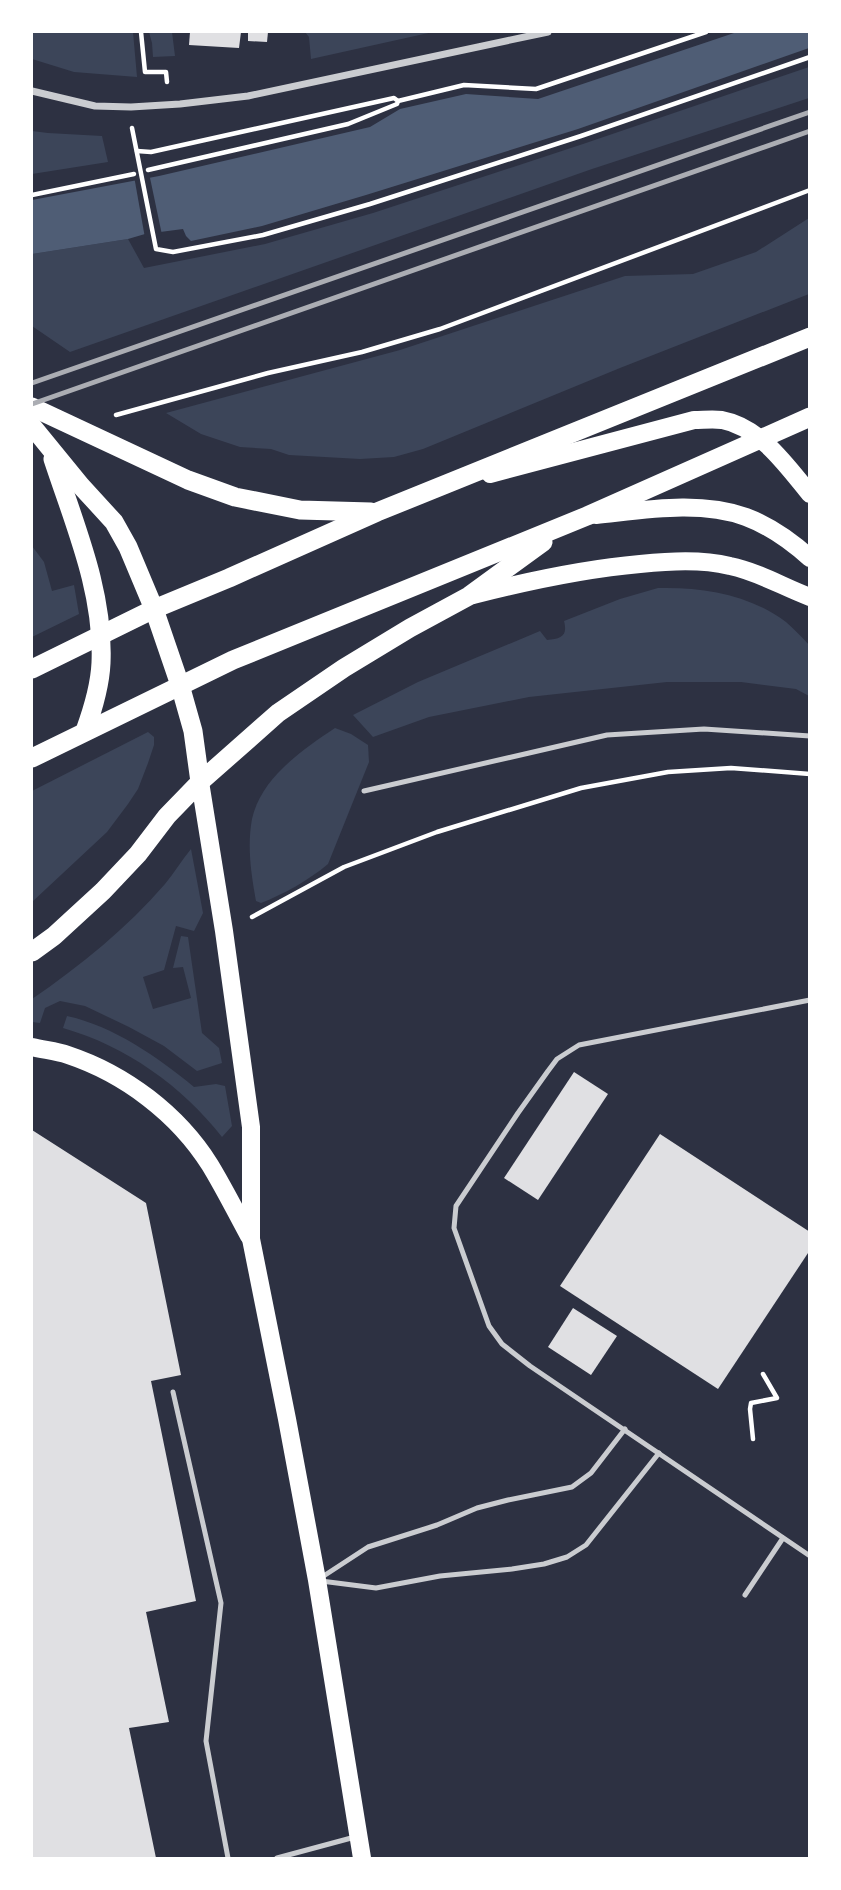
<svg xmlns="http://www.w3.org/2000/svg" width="841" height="1890" viewBox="0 0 841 1890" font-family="Raleway,sans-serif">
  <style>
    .green { fill: #3c4559 }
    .water { fill: #4f5d75 }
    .pier { fill: #2d3142 }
    .building { fill: #e0e0e3 }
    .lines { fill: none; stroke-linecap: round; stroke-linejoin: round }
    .path { stroke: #fff; stroke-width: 4.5 }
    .service { stroke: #caccd0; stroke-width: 5 }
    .minor { stroke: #caccd0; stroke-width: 7 }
    .primary { stroke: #fff; stroke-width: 18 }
    .trunk { stroke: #fff; stroke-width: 19 }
    .rail { stroke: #abadb3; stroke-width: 5 }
  </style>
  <rect width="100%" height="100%" fill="#2d3142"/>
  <g class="green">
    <path d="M 32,32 L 133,32 L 137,77 L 74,72 L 32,59 Z"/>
    <path d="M 149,32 L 172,32 L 175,56 L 153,57 L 152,43 Z"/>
    <path d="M 305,32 L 433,32 L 311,59 L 309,37 Z"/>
    <path d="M 809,67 L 809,98 L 592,169 L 70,352 L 32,326 L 32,254 L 128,239 L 144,268 L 265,244 L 373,213 L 583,144 Z"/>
    <path d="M 32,131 L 48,133 L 102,136 L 108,162 L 32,174 Z"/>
    <path d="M 809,218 L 809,294 L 620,368 L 423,449 L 394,457 L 360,459 L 289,455 L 271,449 L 240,447 L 201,434 L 166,413 L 400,350 L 625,276 L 693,274 L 756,252 Z"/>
    <path d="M 32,546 L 44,562 L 52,591 L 74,585 L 79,614 L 32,637 Z"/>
    <path d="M 658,588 C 704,587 748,594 786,622 C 794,629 802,637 809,645 L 809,696 L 796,689 L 741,682 L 667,682 L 529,697 L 429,717 L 373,737 L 353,715 L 418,682 L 540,631 L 547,640 C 561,639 568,636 564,621 L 620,599 Z"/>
    <path d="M 335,728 L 351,734 L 368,745 L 369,762 L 328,864 C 309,880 284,894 261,903 L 256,901 C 251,874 247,846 252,819 C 261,778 302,750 335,728 Z"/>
    <path d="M 148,732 L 154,737 L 154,745 L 148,763 L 138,789 L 128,804 L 107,832 L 32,902 L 32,791 Z"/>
    <path d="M 191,849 L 203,913 L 194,931 L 176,926 L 164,970 L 143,977 L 153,1009 L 191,998 L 183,967 L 173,968 L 181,936 L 188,937 L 202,1033 L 219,1048 L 222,1063 L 197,1071 L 164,1046 L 129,1027 L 85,1006 L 60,1001 L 45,1008 L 40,1023 L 32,1022 L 32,999 C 80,966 127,928 165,884 C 174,873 182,860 191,849 Z"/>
    <path d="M 67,1016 C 113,1026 158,1057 194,1087 L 216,1084 L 225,1086 L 232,1126 L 222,1137 C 182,1086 126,1046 63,1028 Z"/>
  </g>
  <path class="water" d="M 737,32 L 809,32 L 809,48 L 578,129 L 366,195 L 262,226 L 191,241 L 186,236 L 183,229 L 145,234 L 128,239 L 32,254 L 32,200 L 159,176 L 370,127 L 400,109 L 466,94 L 538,99 Z"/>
  <path class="pier" d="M 149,173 L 162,235 L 145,238 L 134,176 Z"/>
  <g class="building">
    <path d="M 190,32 L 241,32 L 239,48 L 189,45 Z"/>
    <path d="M 248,32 L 268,32 L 267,42 L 248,41 Z"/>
    <path d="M 574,1072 L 608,1094 L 538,1200 L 504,1178 Z"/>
    <path d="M 32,1130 L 146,1203 L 181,1375 L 151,1381 L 196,1601 L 146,1612 L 169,1722 L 129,1728 L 156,1858 L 32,1858 Z"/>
    <path d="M 660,1134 L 810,1232 L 810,1250 L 718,1389 L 560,1286 Z"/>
    <path d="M 573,1308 L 617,1336 L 591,1375 L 548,1347 Z"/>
  </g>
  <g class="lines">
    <g class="path">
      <path d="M 141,32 L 145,72 L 166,72 L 167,82"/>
      <path d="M 398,101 L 464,85 L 536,89 L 706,32"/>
      <path d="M 132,128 L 156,249 L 173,252 L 263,235 L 370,204 L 581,136 L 810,57"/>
      <path d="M 137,151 L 151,152 L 394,98 L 398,101 L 397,104 L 348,124 L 148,170"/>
      <path d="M 32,195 L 134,174"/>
      <path d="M 116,415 L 268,373 L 362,352 L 440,329 L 810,190"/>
      <path d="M 252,917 L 344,867 L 437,832 L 581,788 L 668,772 L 731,768 L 810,774"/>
      <path d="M 753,1439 L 750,1409 L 751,1403 L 777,1398 L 763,1374"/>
    </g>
    <g class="service">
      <path d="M 364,791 L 607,735 L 704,729 L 810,736"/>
      <path d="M 810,1000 L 579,1045 L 557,1059 L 548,1071 L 518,1113 L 456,1206 L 454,1228 L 489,1326 L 502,1344 L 530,1366 L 810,1556"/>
      <path d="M 173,1392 L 221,1603 L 206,1741 L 228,1858"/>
      <path d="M 319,1579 L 368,1547 L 437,1525 L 477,1508 L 508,1500 L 572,1487 L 591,1473 L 625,1429"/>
      <path d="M 321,1581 L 376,1588 L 440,1576 L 512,1569 L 544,1564 L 567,1557 L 586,1545 L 659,1453"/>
      <path d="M 745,1595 L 783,1538"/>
      <path d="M 277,1858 L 355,1837"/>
    </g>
    <path class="minor" d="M 32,91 L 95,106 L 131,107 L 180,104 L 248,96 L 548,32"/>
    <g class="primary">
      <path d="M 490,474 L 694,420 C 703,420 713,419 722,420 C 760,427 787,466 810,494"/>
      <path d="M 596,515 C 644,510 700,500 746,517 C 770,526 791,541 810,558"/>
      <path d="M 473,595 C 528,581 583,569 640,564 C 670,561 701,559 730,566 C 759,572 783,587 810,597"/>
      <path d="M 200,782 L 224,931 L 251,1127 L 251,1239 L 287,1419 L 317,1580 L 362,1858"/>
      <path d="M 32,1047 C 44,1050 56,1051 68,1055 C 125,1074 178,1114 210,1165 C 224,1188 236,1212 249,1236"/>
    </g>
    <g class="trunk">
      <path d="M 32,407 L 188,480 L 235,497 L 300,510 L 371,512"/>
      <path d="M 32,426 L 81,486 L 114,522 L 128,547 L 154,609 L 180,685 L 193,731 L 200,782"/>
      <path d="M 53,459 C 75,526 104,592 101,663 C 100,686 93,709 85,731"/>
      <path d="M 32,669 L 154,609 L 229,578 L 377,512 L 810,337"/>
      <path d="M 32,758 L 233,660 L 587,516 L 810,417"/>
      <path d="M 32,952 L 54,936 L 103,891 L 138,854 L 167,816 L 200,782 L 278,713 L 344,668 L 410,628 L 469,596 L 543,542"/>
    </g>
    <g class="rail">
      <path d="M 32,383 L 810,112"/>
      <path d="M 32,404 L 810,131"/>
    </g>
  </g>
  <rect width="841" height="1890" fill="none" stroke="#ffffff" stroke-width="66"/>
</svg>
